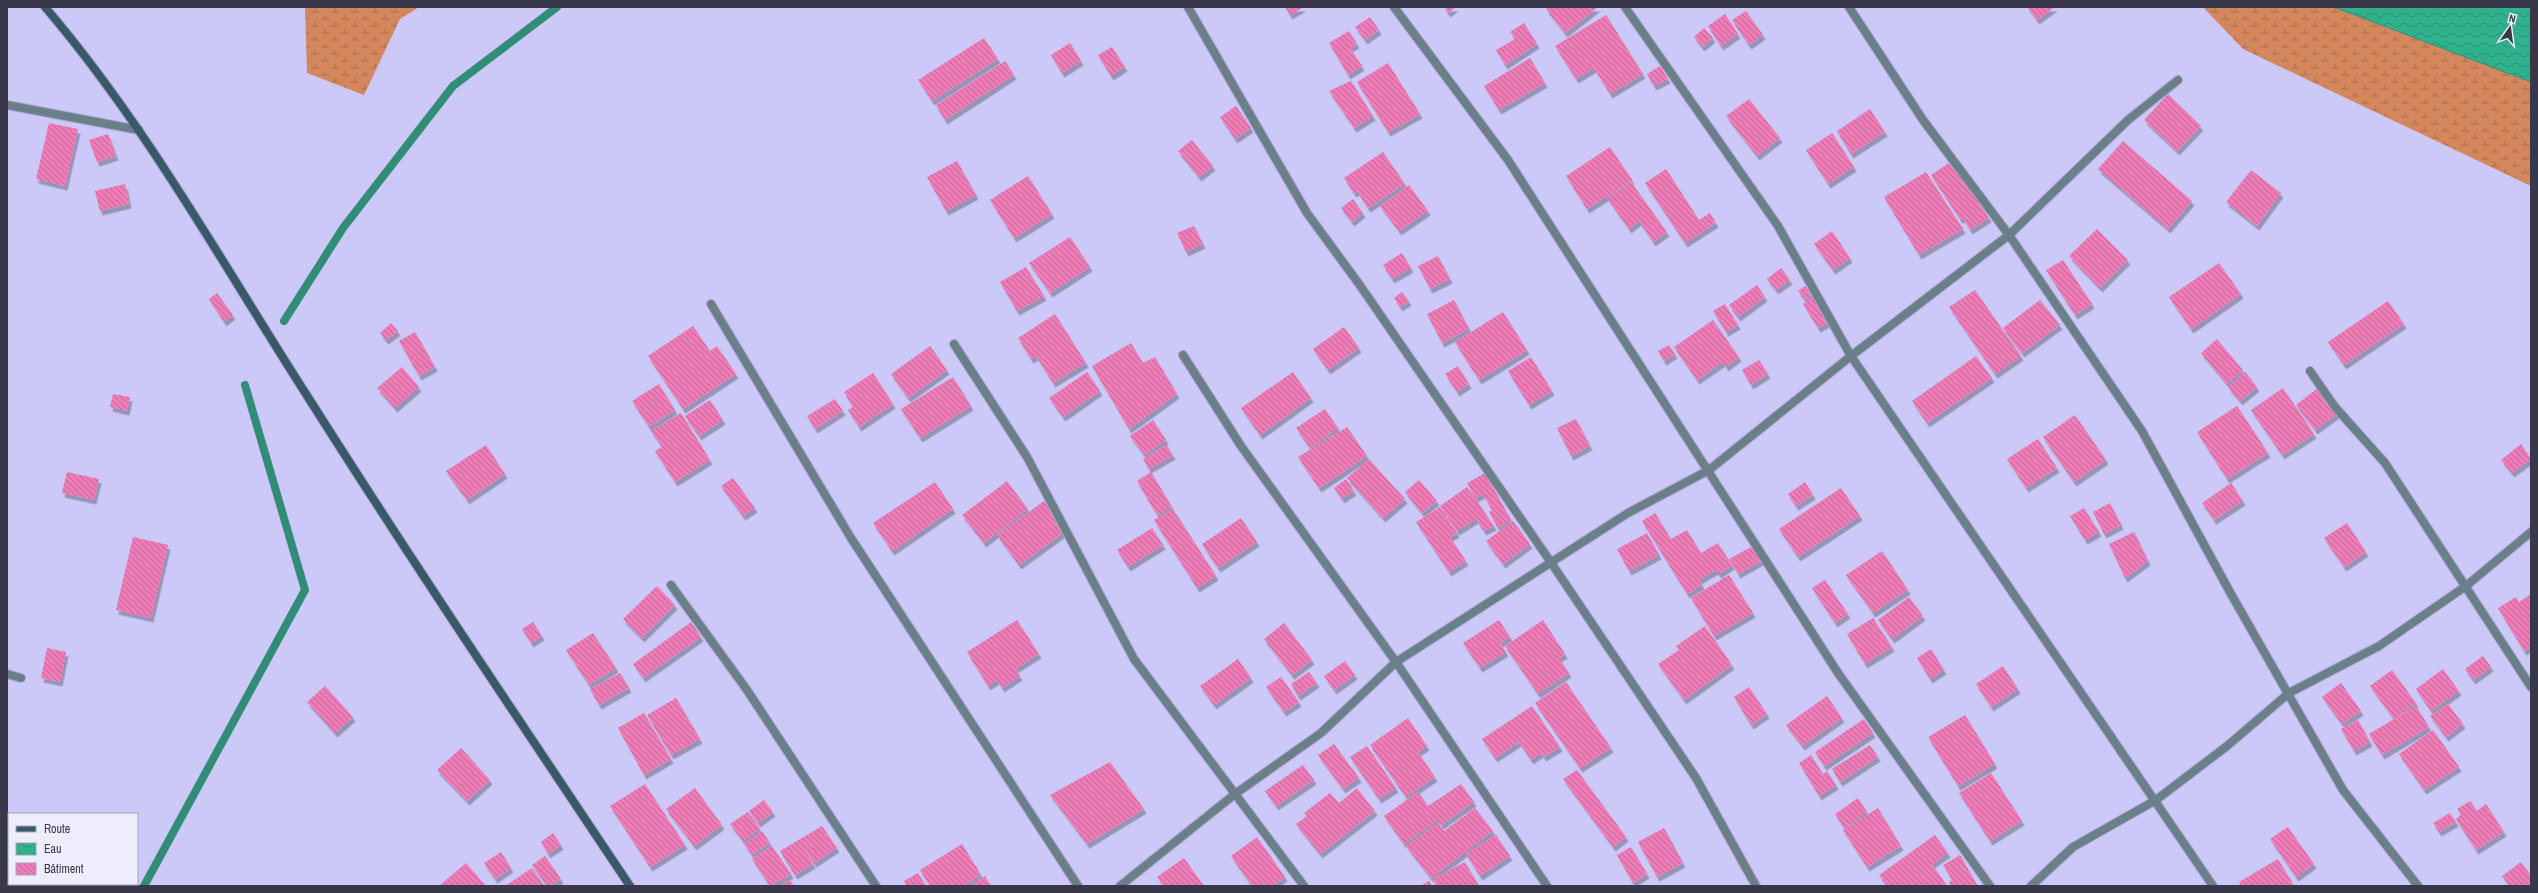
<svg xmlns="http://www.w3.org/2000/svg" width="2538" height="893" viewBox="0 0 2538 893" font-family="'Archivo Narrow',sans-serif">
  <style>
    .wetland { fill: url(#wetland-marsh) }
    .water { fill: url(#water-waves); stroke: #328d78 }
    .lines { fill: none; stroke-linecap: round; stroke-linejoin: round }
    .stream { stroke: #328d78; stroke-width: 8 }
    .building { fill: url(#building-back-hatch); filter: url(#shadow) }
    .street-casing { stroke: #aca8d1; stroke-width: 10 }
    .secondary-casing { stroke: #aca8d1; stroke-width: 10 }
    .street { stroke: #6a7f89; stroke-width: 8 }
    .secondary { stroke: #395968; stroke-width: 8 }
  </style>
  <defs>
    <pattern id="wetland-marsh" width="20" height="14" patternUnits="userSpaceOnUse"><rect width="20" height="14" fill="#d4865c"/><path d="M1 5h8M5 5V1M11 12h8M15 12V8" fill="none" stroke="#ad6f4e"/></pattern>
    <pattern id="water-waves" width="16" height="10" patternUnits="userSpaceOnUse"><rect width="16" height="10" fill="#2fb28c"/><path d="M0 5q4-4 8 0t8 0" fill="none" stroke="#299274"/></pattern>
    <pattern id="building-back-hatch" width="6" height="6" patternUnits="userSpaceOnUse"><rect width="6" height="6" fill="#ee7bb7"/><path d="M-1 5l2 2M0 0l6 6M5-1l2 2" fill="none" stroke="#c26697"/></pattern>
    <filter id="shadow"><feDropShadow dx="2.5" dy="4.5" stdDeviation="0" flood-color="#0004"/></filter>
  </defs>
  <rect width="100%" height="100%" fill="#ccc8f7"/>
  <g class="wetland">
    <path d="M 305,7 L 419,7 L 400,19 L 364,95 L 307,73 Z"/>
    <path d="M 2203,7 L 2334,7 L 2531,82 L 2531,186 L 2243,49 Z"/>
  </g>
  <path class="water" d="M 2334,7 L 2531,7 L 2531,82 Z"/>
  <g class="lines">
    <g class="stream">
      <path d="M 284,321 L 343,228 L 453,86 L 557,7"/>
      <path d="M 144,886 L 305,590 L 245,385"/>
    </g>
  </g>
  <g class="building">
    <path d="M 1285,7 L 1304,7 L 1290,15 Z"/>
    <path d="M 1444,7 L 1456,7 L 1448,13 Z"/>
    <path d="M 1548,7 L 1598,7 L 1565,33 L 1546,9 Z"/>
    <path d="M 2027,7 L 2055,7 L 2037,20 Z"/>
    <path d="M 1746,11 L 1763,35 L 1749,45 L 1732,20 Z"/>
    <path d="M 1725,14 L 1738,34 L 1721,46 L 1708,26 Z"/>
    <path d="M 1606,15 L 1643,74 L 1610,94 L 1594,68 L 1576,79 L 1555,46 Z"/>
    <path d="M 1370,17 L 1379,30 L 1365,40 L 1355,27 Z"/>
    <path d="M 1524,23 L 1537,44 L 1505,65 L 1496,50 L 1515,39 L 1510,32 Z"/>
    <path d="M 1704,28 L 1713,38 L 1702,47 L 1694,37 Z"/>
    <path d="M 1349,31 L 1357,44 L 1350,48 L 1362,66 L 1348,75 L 1329,43 Z"/>
    <path d="M 984,38 L 998,59 L 932,101 L 918,80 Z"/>
    <path d="M 1070,43 L 1081,61 L 1062,73 L 1051,55 Z"/>
    <path d="M 1112,47 L 1125,67 L 1111,76 L 1098,55 Z"/>
    <path d="M 1530,58 L 1545,83 L 1499,110 L 1484,86 Z"/>
    <path d="M 1005,61 L 1014,75 L 945,120 L 936,105 Z"/>
    <path d="M 1388,63 L 1420,114 L 1388,132 L 1357,82 Z"/>
    <path d="M 1660,66 L 1668,79 L 1654,86 L 1647,74 Z"/>
    <path d="M 1351,81 L 1373,116 L 1354,128 L 1329,91 Z"/>
    <path d="M 2168,94 L 2201,126 L 2177,151 L 2144,120 Z"/>
    <path d="M 1749,99 L 1780,138 L 1757,156 L 1726,116 Z"/>
    <path d="M 1236,106 L 1251,128 L 1235,139 L 1220,117 Z"/>
    <path d="M 1870,109 L 1885,132 L 1851,154 L 1837,131 Z"/>
    <path d="M 49,123 L 78,129 L 65,186 L 36,179 Z"/>
    <path d="M 1832,133 L 1854,167 L 1828,184 L 1806,150 Z"/>
    <path d="M 108,134 L 116,156 L 97,162 L 89,140 Z"/>
    <path d="M 1192,140 L 1213,166 L 1199,177 L 1178,151 Z"/>
    <path d="M 2123,141 L 2192,201 L 2168,229 L 2098,169 Z"/>
    <path d="M 1610,147 L 1632,180 L 1587,209 L 1566,176 Z"/>
    <path d="M 1383,152 L 1405,184 L 1368,208 L 1357,191 L 1354,193 L 1344,178 Z"/>
    <path d="M 957,161 L 976,195 L 946,211 L 927,177 Z"/>
    <path d="M 1952,161 L 1989,218 L 1970,230 L 1963,218 L 1960,219 L 1931,175 Z"/>
    <path d="M 1666,169 L 1699,220 L 1710,213 L 1716,223 L 1685,243 L 1645,183 Z"/>
    <path d="M 2251,170 L 2281,193 L 2257,226 L 2226,202 Z"/>
    <path d="M 1926,172 L 1963,229 L 1919,255 L 1884,197 Z"/>
    <path d="M 1028,176 L 1052,214 L 1014,238 L 990,200 Z"/>
    <path d="M 1631,182 L 1667,232 L 1653,242 L 1639,221 L 1629,229 L 1607,198 Z"/>
    <path d="M 125,184 L 129,204 L 100,211 L 95,191 Z"/>
    <path d="M 1409,185 L 1428,211 L 1399,231 L 1380,206 Z"/>
    <path d="M 1353,199 L 1363,213 L 1352,222 L 1341,208 Z"/>
    <path d="M 1194,226 L 1203,244 L 1186,252 L 1177,233 Z"/>
    <path d="M 2097,229 L 2128,260 L 2100,288 L 2069,256 Z"/>
    <path d="M 1832,231 L 1850,258 L 1833,270 L 1814,244 Z"/>
    <path d="M 1070,237 L 1090,267 L 1050,293 L 1029,263 Z"/>
    <path d="M 1402,253 L 1411,268 L 1392,279 L 1383,265 Z"/>
    <path d="M 1438,256 L 1450,279 L 1430,289 L 1418,266 Z"/>
    <path d="M 2063,260 L 2092,304 L 2075,315 L 2046,270 Z"/>
    <path d="M 2219,263 L 2241,294 L 2191,329 L 2169,297 Z"/>
    <path d="M 1026,267 L 1044,296 L 1017,311 L 1000,282 Z"/>
    <path d="M 1781,268 L 1790,280 L 1776,290 L 1767,279 Z"/>
    <path d="M 1757,285 L 1765,297 L 1738,317 L 1729,305 Z"/>
    <path d="M 1805,286 L 1812,295 L 1805,300 L 1798,291 Z"/>
    <path d="M 1975,290 L 2021,356 L 1995,374 L 1949,307 Z"/>
    <path d="M 1402,292 L 1409,301 L 1400,307 L 1394,298 Z"/>
    <path d="M 217,293 L 233,315 L 224,322 L 209,299 Z"/>
    <path d="M 1816,296 L 1831,321 L 1818,328 L 1803,304 Z"/>
    <path d="M 1454,300 L 1469,329 L 1442,343 L 1427,314 Z"/>
    <path d="M 2040,300 L 2060,325 L 2022,353 L 2003,328 Z"/>
    <path d="M 2388,301 L 2404,324 L 2344,365 L 2328,342 Z"/>
    <path d="M 1725,304 L 1738,325 L 1726,332 L 1713,311 Z"/>
    <path d="M 1503,312 L 1527,350 L 1479,380 L 1455,342 Z"/>
    <path d="M 1055,314 L 1086,363 L 1053,383 L 1036,356 L 1031,359 L 1018,338 Z"/>
    <path d="M 1713,320 L 1739,357 L 1726,367 L 1723,362 L 1697,380 L 1674,347 Z"/>
    <path d="M 391,323 L 398,331 L 386,340 L 380,333 Z"/>
    <path d="M 693,326 L 710,351 L 717,346 L 736,374 L 683,409 L 648,356 Z"/>
    <path d="M 1344,327 L 1359,348 L 1328,370 L 1313,349 Z"/>
    <path d="M 415,332 L 435,367 L 419,376 L 399,341 Z"/>
    <path d="M 2217,339 L 2243,370 L 2227,384 L 2201,353 Z"/>
    <path d="M 1131,343 L 1143,363 L 1155,357 L 1177,394 L 1129,429 L 1092,366 Z"/>
    <path d="M 1669,345 L 1675,354 L 1664,361 L 1658,351 Z"/>
    <path d="M 930,346 L 947,370 L 908,398 L 891,374 Z"/>
    <path d="M 1976,356 L 1992,378 L 1927,423 L 1912,401 Z"/>
    <path d="M 1531,357 L 1552,391 L 1529,405 L 1508,371 Z"/>
    <path d="M 1759,360 L 1768,374 L 1751,385 L 1742,370 Z"/>
    <path d="M 1458,366 L 1469,384 L 1457,392 L 1445,374 Z"/>
    <path d="M 402,367 L 419,387 L 395,408 L 377,388 Z"/>
    <path d="M 1087,372 L 1100,391 L 1063,417 L 1049,398 Z"/>
    <path d="M 1293,372 L 1311,398 L 1260,435 L 1241,408 Z"/>
    <path d="M 2245,372 L 2257,387 L 2240,401 L 2228,387 Z"/>
    <path d="M 873,373 L 893,404 L 859,427 L 848,410 L 853,407 L 844,392 Z"/>
    <path d="M 953,377 L 971,406 L 920,438 L 901,409 Z"/>
    <path d="M 659,384 L 675,410 L 649,427 L 632,401 Z"/>
    <path d="M 2283,388 L 2314,434 L 2282,455 L 2251,410 Z"/>
    <path d="M 2318,388 L 2337,414 L 2315,430 L 2296,405 Z"/>
    <path d="M 113,394 L 130,397 L 127,411 L 110,407 Z"/>
    <path d="M 835,399 L 843,411 L 815,429 L 807,416 Z"/>
    <path d="M 710,400 L 723,420 L 699,436 L 685,416 Z"/>
    <path d="M 2237,406 L 2268,453 L 2227,479 L 2197,432 Z"/>
    <path d="M 1325,409 L 1338,428 L 1310,448 L 1296,428 Z"/>
    <path d="M 681,413 L 710,460 L 675,482 L 655,451 L 662,447 L 651,431 Z"/>
    <path d="M 2075,415 L 2106,460 L 2074,482 L 2043,437 Z"/>
    <path d="M 1576,419 L 1590,446 L 1571,456 L 1557,428 Z"/>
    <path d="M 1153,420 L 1166,440 L 1144,455 L 1130,436 Z"/>
    <path d="M 1347,427 L 1367,456 L 1319,488 L 1298,457 Z"/>
    <path d="M 2038,439 L 2057,468 L 2026,488 L 2007,459 Z"/>
    <path d="M 2521,444 L 2531,459 L 2512,473 L 2501,460 Z"/>
    <path d="M 486,445 L 505,474 L 467,500 L 446,471 Z"/>
    <path d="M 1166,445 L 1173,455 L 1149,469 L 1143,459 Z"/>
    <path d="M 1369,459 L 1405,499 L 1383,518 L 1347,478 Z"/>
    <path d="M 67,472 L 99,479 L 94,500 L 62,493 Z"/>
    <path d="M 1151,472 L 1172,507 L 1157,515 L 1137,481 Z"/>
    <path d="M 1485,473 L 1511,520 L 1498,528 L 1489,512 L 1492,510 L 1483,494 L 1475,498 L 1467,483 Z"/>
    <path d="M 733,478 L 755,508 L 743,516 L 721,486 Z"/>
    <path d="M 1346,479 L 1354,491 L 1342,499 L 1334,488 Z"/>
    <path d="M 1419,480 L 1437,501 L 1422,513 L 1405,492 Z"/>
    <path d="M 1007,481 L 1028,509 L 984,543 L 962,515 Z"/>
    <path d="M 935,482 L 953,509 L 892,551 L 873,523 Z"/>
    <path d="M 1805,482 L 1813,495 L 1796,506 L 1788,494 Z"/>
    <path d="M 2231,483 L 2243,501 L 2214,520 L 2202,503 Z"/>
    <path d="M 1467,487 L 1475,498 L 1494,526 L 1484,531 L 1476,519 L 1457,531 L 1440,506 Z"/>
    <path d="M 1841,488 L 1860,516 L 1798,557 L 1779,529 Z"/>
    <path d="M 1044,501 L 1066,531 L 1019,565 L 997,535 Z"/>
    <path d="M 2110,503 L 2121,525 L 2104,534 L 2093,512 Z"/>
    <path d="M 1440,507 L 1457,533 L 1450,537 L 1466,561 L 1449,572 L 1416,522 Z"/>
    <path d="M 2084,508 L 2099,532 L 2085,540 L 2070,516 Z"/>
    <path d="M 1173,509 L 1216,576 L 1197,588 L 1154,520 Z"/>
    <path d="M 1655,513 L 1671,539 L 1687,530 L 1701,553 L 1718,543 L 1732,565 L 1719,574 L 1716,570 L 1699,580 L 1702,585 L 1687,594 L 1642,521 Z"/>
    <path d="M 1241,518 L 1257,542 L 1218,568 L 1202,544 Z"/>
    <path d="M 1513,521 L 1530,544 L 1503,564 L 1486,541 Z"/>
    <path d="M 2347,523 L 2366,552 L 2344,567 L 2324,538 Z"/>
    <path d="M 1152,528 L 1163,545 L 1128,567 L 1117,550 Z"/>
    <path d="M 2134,532 L 2148,561 L 2125,578 L 2109,544 Z"/>
    <path d="M 1647,533 L 1659,555 L 1629,571 L 1617,549 Z"/>
    <path d="M 133,537 L 168,545 L 151,618 L 116,610 Z"/>
    <path d="M 1753,546 L 1761,561 L 1738,574 L 1729,559 Z"/>
    <path d="M 1882,551 L 1908,590 L 1873,613 L 1846,575 Z"/>
    <path d="M 1729,575 L 1753,613 L 1714,636 L 1691,598 Z"/>
    <path d="M 1825,580 L 1848,614 L 1835,623 L 1812,588 Z"/>
    <path d="M 657,586 L 675,605 L 642,638 L 623,619 Z"/>
    <path d="M 2531,594 L 2531,647 L 2524,651 L 2498,608 L 2516,597 L 2519,602 Z"/>
    <path d="M 1909,597 L 1923,616 L 1892,639 L 1878,620 Z"/>
    <path d="M 1873,618 L 1892,647 L 1865,664 L 1847,634 Z"/>
    <path d="M 1017,620 L 1039,654 L 1015,669 L 1020,676 L 1002,688 L 997,680 L 988,686 L 967,652 Z"/>
    <path d="M 1499,620 L 1510,637 L 1500,643 L 1506,652 L 1480,668 L 1463,643 Z"/>
    <path d="M 1543,620 L 1565,654 L 1559,658 L 1569,673 L 1538,694 L 1505,646 Z"/>
    <path d="M 533,622 L 542,636 L 531,643 L 522,629 Z"/>
    <path d="M 691,622 L 701,637 L 643,678 L 633,664 Z"/>
    <path d="M 1284,623 L 1312,660 L 1292,675 L 1264,639 Z"/>
    <path d="M 1705,626 L 1732,665 L 1684,700 L 1658,664 L 1679,650 L 1676,646 Z"/>
    <path d="M 593,633 L 616,668 L 589,685 L 566,650 Z"/>
    <path d="M 47,648 L 66,652 L 60,682 L 41,678 Z"/>
    <path d="M 1931,649 L 1944,670 L 1930,679 L 1917,658 Z"/>
    <path d="M 2483,656 L 2491,667 L 2473,680 L 2465,669 Z"/>
    <path d="M 1238,659 L 1251,678 L 1214,705 L 1200,686 Z"/>
    <path d="M 1345,661 L 1355,675 L 1334,690 L 1324,676 Z"/>
    <path d="M 2003,666 L 2018,689 L 1991,707 L 1976,684 Z"/>
    <path d="M 2443,669 L 2459,691 L 2431,711 L 2416,689 Z"/>
    <path d="M 2392,670 L 2416,703 L 2394,719 L 2370,686 Z"/>
    <path d="M 1309,672 L 1317,683 L 1298,696 L 1291,684 Z"/>
    <path d="M 620,673 L 629,688 L 599,705 L 590,689 Z"/>
    <path d="M 1281,677 L 1299,702 L 1284,712 L 1266,687 Z"/>
    <path d="M 1566,682 L 1611,748 L 1580,768 L 1535,703 Z"/>
    <path d="M 2341,683 L 2361,711 L 2342,724 L 2322,697 Z"/>
    <path d="M 325,686 L 353,717 L 335,733 L 307,702 Z"/>
    <path d="M 1749,687 L 1767,714 L 1751,725 L 1734,697 Z"/>
    <path d="M 1827,696 L 1842,718 L 1802,746 L 1786,725 Z"/>
    <path d="M 676,698 L 700,739 L 671,755 L 647,715 Z"/>
    <path d="M 2448,704 L 2463,724 L 2446,737 L 2430,716 Z"/>
    <path d="M 1532,706 L 1560,747 L 1544,757 L 1541,753 L 1531,760 L 1519,742 L 1495,758 L 1482,739 Z"/>
    <path d="M 2416,706 L 2429,727 L 2382,755 L 2369,734 Z"/>
    <path d="M 644,713 L 671,759 L 644,775 L 618,728 Z"/>
    <path d="M 1965,715 L 1995,764 L 1958,786 L 1928,737 Z"/>
    <path d="M 1408,718 L 1427,746 L 1418,752 L 1435,777 L 1406,797 L 1370,745 Z"/>
    <path d="M 1864,719 L 1873,733 L 1824,766 L 1815,752 Z"/>
    <path d="M 2358,720 L 2370,742 L 2354,751 L 2341,729 Z"/>
    <path d="M 2433,730 L 2459,767 L 2424,790 L 2399,754 Z"/>
    <path d="M 1334,744 L 1359,778 L 1343,789 L 1318,755 Z"/>
    <path d="M 1870,745 L 1878,757 L 1840,782 L 1832,769 Z"/>
    <path d="M 1367,746 L 1396,788 L 1379,799 L 1350,757 Z"/>
    <path d="M 461,748 L 490,780 L 467,801 L 437,770 Z"/>
    <path d="M 1811,755 L 1823,774 L 1827,771 L 1836,785 L 1819,796 L 1799,763 Z"/>
    <path d="M 1110,762 L 1144,809 L 1087,844 L 1050,795 Z"/>
    <path d="M 1303,765 L 1314,780 L 1276,806 L 1265,791 Z"/>
    <path d="M 1577,770 L 1626,837 L 1613,847 L 1563,779 Z"/>
    <path d="M 1991,773 L 2022,821 L 1990,841 L 1959,793 Z"/>
    <path d="M 645,784 L 685,845 L 650,867 L 610,806 Z"/>
    <path d="M 1461,784 L 1474,802 L 1441,825 L 1438,820 L 1404,844 L 1384,816 L 1418,792 L 1428,806 Z"/>
    <path d="M 695,788 L 722,825 L 694,846 L 666,809 Z"/>
    <path d="M 1357,788 L 1375,811 L 1320,854 L 1296,824 L 1307,816 L 1304,813 L 1330,793 L 1339,803 Z"/>
    <path d="M 1858,798 L 1867,812 L 1844,828 L 1835,814 Z"/>
    <path d="M 764,800 L 773,812 L 758,823 L 749,811 Z"/>
    <path d="M 2470,801 L 2477,811 L 2486,804 L 2504,832 L 2476,850 L 2456,819 L 2461,815 L 2457,809 Z"/>
    <path d="M 1475,808 L 1493,831 L 1431,878 L 1406,846 L 1438,823 L 1444,831 Z"/>
    <path d="M 1878,808 L 1901,846 L 1867,867 L 1843,830 Z"/>
    <path d="M 748,812 L 760,829 L 743,841 L 730,824 Z"/>
    <path d="M 2450,813 L 2456,822 L 2439,832 L 2433,823 Z"/>
    <path d="M 822,826 L 837,848 L 814,863 L 801,844 L 813,864 L 795,875 L 780,851 Z"/>
    <path d="M 2288,827 L 2314,864 L 2296,877 L 2270,839 Z"/>
    <path d="M 1664,828 L 1683,863 L 1657,877 L 1638,842 Z"/>
    <path d="M 762,831 L 770,843 L 752,855 L 744,844 Z"/>
    <path d="M 553,833 L 561,845 L 548,854 L 541,842 Z"/>
    <path d="M 1496,835 L 1510,856 L 1480,876 L 1466,854 Z"/>
    <path d="M 1935,835 L 1948,853 L 1932,864 L 1947,886 L 1887,886 L 1879,875 Z"/>
    <path d="M 1257,837 L 1285,877 L 1272,886 L 1252,886 L 1231,856 Z"/>
    <path d="M 962,844 L 981,875 L 962,886 L 930,886 L 920,870 Z"/>
    <path d="M 772,846 L 791,874 L 770,886 L 752,859 Z"/>
    <path d="M 1631,847 L 1647,874 L 1633,883 L 1617,855 Z"/>
    <path d="M 501,852 L 511,868 L 495,879 L 484,863 Z"/>
    <path d="M 1960,855 L 1977,885 L 1975,886 L 1951,886 L 1949,882 L 1952,880 L 1943,865 Z"/>
    <path d="M 545,856 L 561,879 L 550,886 L 547,886 L 532,865 Z"/>
    <path d="M 1184,858 L 1204,886 L 1164,886 L 1157,877 Z"/>
    <path d="M 2278,859 L 2294,886 L 2241,886 L 2239,882 Z"/>
    <path d="M 1465,862 L 1479,886 L 1437,886 L 1433,879 Z"/>
    <path d="M 2521,862 L 2531,876 L 2531,886 L 2510,886 L 2502,876 Z"/>
    <path d="M 466,863 L 486,886 L 439,886 Z"/>
    <path d="M 532,868 L 544,886 L 505,886 Z"/>
    <path d="M 918,873 L 926,886 L 907,886 L 904,881 Z"/>
    <path d="M 985,876 L 991,886 L 970,886 Z"/>
    <path d="M 790,880 L 794,886 L 779,886 Z"/>
    <path d="M 1429,881 L 1432,886 L 1420,886 Z"/>
  </g>
  <g class="lines">
    <g class="street-casing">
      <g id="street">
        <path d="M 1188,7 L 1307,213 L 1359,284 L 1550,561 L 1696,778 L 1756,886"/>
        <path d="M 1394,7 L 1508,160 L 1838,673 L 1990,886"/>
        <path d="M 1625,7 L 1778,226 L 1851,356 L 2213,886"/>
        <path d="M 1849,7 L 1923,120 L 2009,235 L 2142,431 L 2231,594 L 2343,790 L 2418,886"/>
        <path d="M 7,105 L 139,130"/>
        <path d="M 711,304 L 851,538 L 1078,886"/>
        <path d="M 954,344 L 1027,457 L 1134,659 L 1304,886"/>
        <path d="M 1183,355 L 1241,446 L 1396,662 L 1547,886"/>
        <path d="M 2310,371 L 2335,407 L 2385,463 L 2531,687"/>
        <path d="M 671,585 L 747,690 L 876,886"/>
        <path d="M 7,674 L 21,678"/>
        <path d="M 1120,886 L 1235,794 L 1321,733 L 1396,662 L 1628,513 L 1709,470 L 1851,356 L 2009,235 L 2128,120 L 2178,80"/>
        <path d="M 2031,886 L 2073,847 L 2156,800 L 2227,746 L 2289,693 L 2379,646 L 2466,586 L 2531,532"/>
      </g>
    </g>
    <g class="secondary-casing">
      <path id="secondary" d="M 45,7 C 146,125 222,263 306,394 C 411,560 521,723 630,886"/>
    </g>
    <use href="#street" class="street"/>
    <use href="#secondary" class="secondary"/>
  </g>
  <rect width="2538" height="893" fill="none" stroke="#39384a" stroke-width="16"/>
  <rect x="8" y="813" width="130" height="72" fill="#eeedfc" stroke="#a6a5b5"/>
  <rect x="16" y="826" width="20" height="6" fill="#395968" stroke="#a6a5b5"/>
  <text x="44" y="833" font-size="12" fill="#39384a">Route</text>
  <rect x="16" y="843" width="20" height="12" fill="url(#water-waves)" stroke="#a6a5b5"/>
  <text x="44" y="853" font-size="12" fill="#39384a">Eau</text>
  <rect x="16" y="863" width="20" height="12" fill="url(#building-back-hatch)" stroke="#a6a5b5"/>
  <text x="44" y="873" font-size="12" fill="#39384a">Bâtiment</text>
  <g transform="translate(2510 28) rotate(14)" stroke="#eeedfc" stroke-width="3" paint-order="stroke">
  <path d="M0-3L7 15L0 10L-7 15Z" fill="#39384a"/>
  <text y="-6" font-size="11" font-weight="bold" text-anchor="middle" fill="#39384a">N</text>
  </g>
</svg>
